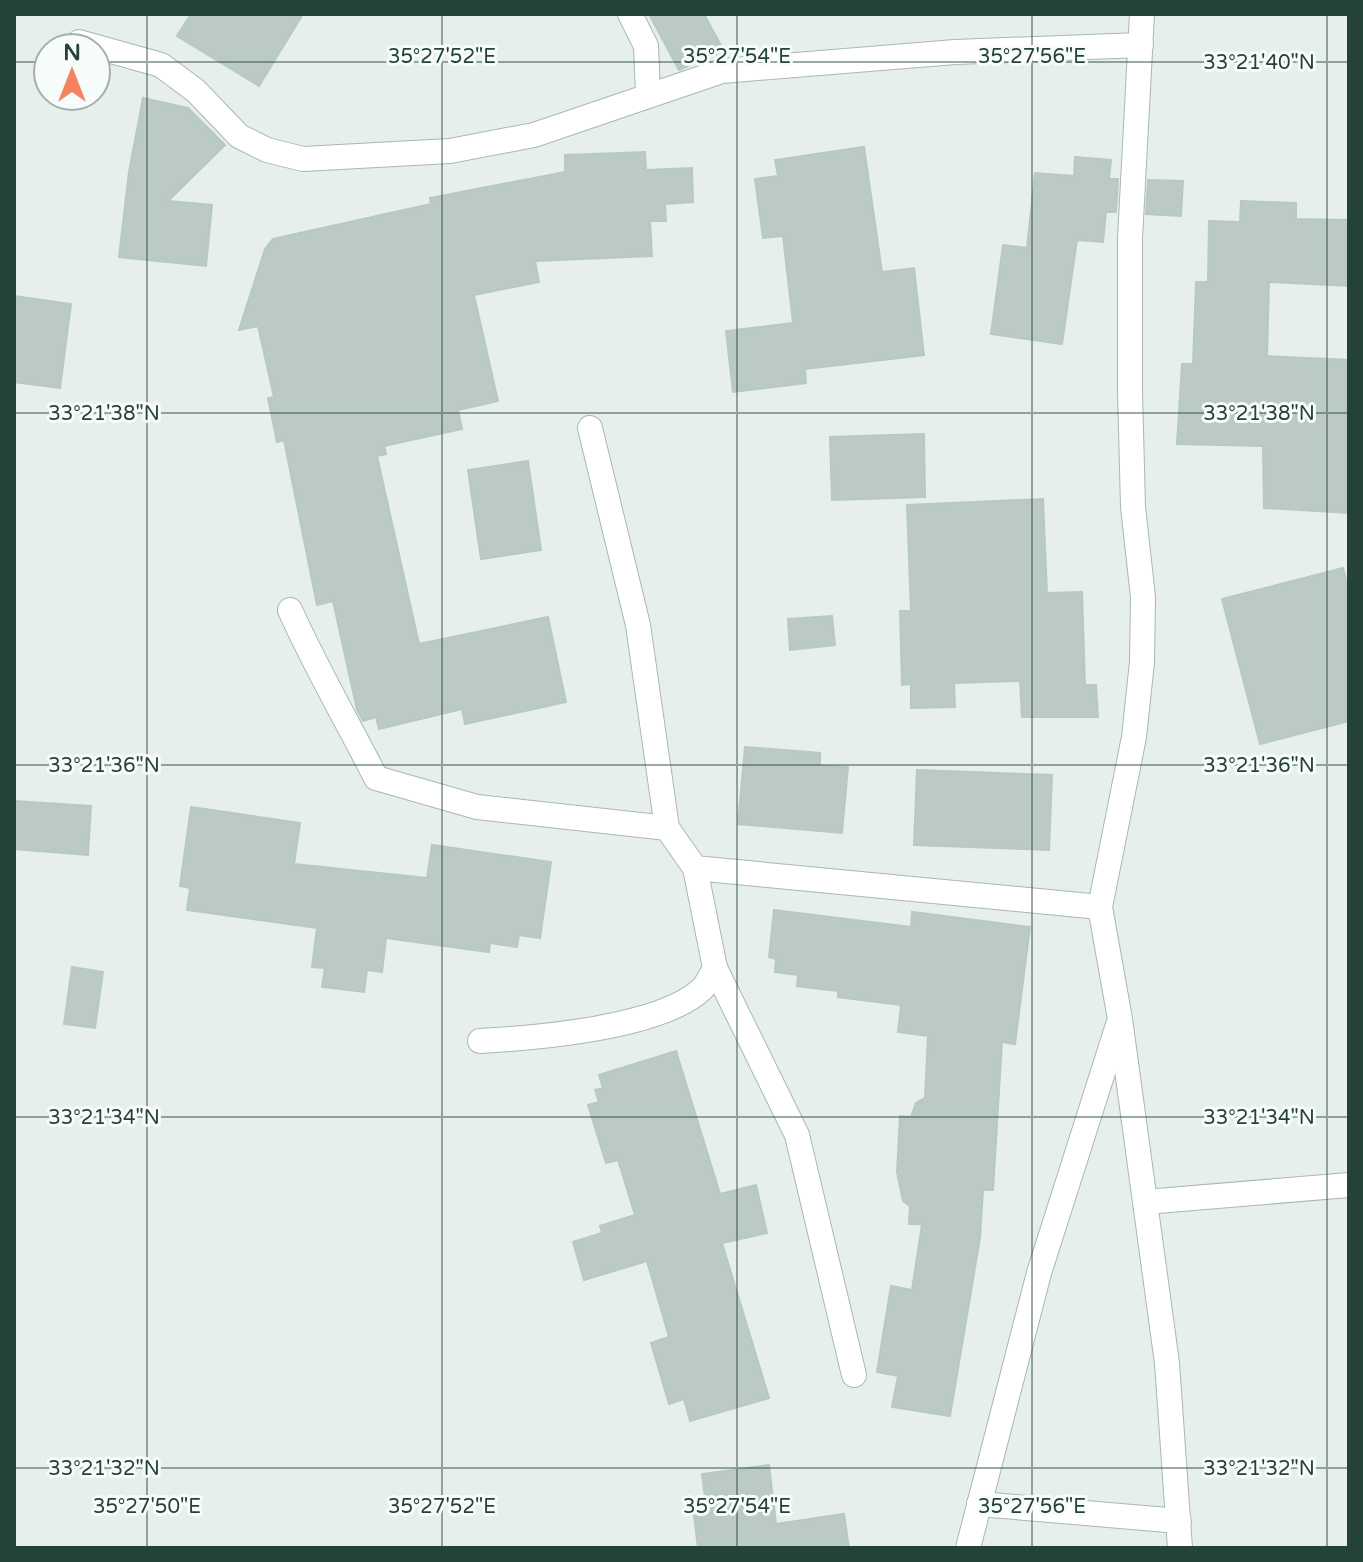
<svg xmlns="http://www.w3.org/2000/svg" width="1363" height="1562" viewBox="0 0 1363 1562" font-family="'Varela Round',sans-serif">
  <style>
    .building { fill: #bbcac4; stroke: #b8c9c2; stroke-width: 2 }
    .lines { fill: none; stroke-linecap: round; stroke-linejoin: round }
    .street-casing { stroke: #a8b8b2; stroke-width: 26 }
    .street { stroke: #fff; stroke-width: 24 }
    .ticks { fill: none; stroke: #24423a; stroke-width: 2; stroke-opacity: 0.45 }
    .ticks-label { font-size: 20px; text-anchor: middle; fill: #24423a; stroke: #f7fbf9; stroke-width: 6; stroke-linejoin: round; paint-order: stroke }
  </style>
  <rect width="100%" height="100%" fill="#e6efeb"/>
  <g class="building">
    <path d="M 191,14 L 303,14 L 259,86 L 177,36 Z"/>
    <path d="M 649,14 L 704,14 L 724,51 L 679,70 Z"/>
    <path d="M 143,98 L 188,108 L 225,145 L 168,201 L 212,205 L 206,266 L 119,257 L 129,172 Z"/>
    <path d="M 864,147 L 882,272 L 914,268 L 924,355 L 805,369 L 806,383 L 733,392 L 726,331 L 793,323 L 783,236 L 763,238 L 755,179 L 778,176 L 775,160 Z"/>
    <path d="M 645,152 L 646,170 L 692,168 L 693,202 L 665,204 L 666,221 L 650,221 L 652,256 L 535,261 L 539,282 L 474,295 L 498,401 L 458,410 L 462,429 L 384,446 L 386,454 L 377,456 L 419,644 L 548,617 L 566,702 L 465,724 L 462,709 L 379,729 L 376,717 L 363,721 L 357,710 L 333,601 L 317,605 L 284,440 L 277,442 L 268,398 L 274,397 L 258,326 L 239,330 L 265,249 L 273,239 L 431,204 L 430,198 L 565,172 L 565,155 Z"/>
    <path d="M 1075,157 L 1111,160 L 1109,179 L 1118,179 L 1116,212 L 1106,212 L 1103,242 L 1077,240 L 1062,344 L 991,334 L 1003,245 L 1027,248 L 1035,173 L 1074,176 Z"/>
    <path d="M 1148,180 L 1183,181 L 1181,216 L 1146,214 Z"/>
    <path d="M 1241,201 L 1296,203 L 1296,219 L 1349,220 L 1349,286 L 1269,282 L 1267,356 L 1349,360 L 1349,513 L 1264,508 L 1263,446 L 1177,444 L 1182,364 L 1193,364 L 1196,282 L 1208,282 L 1209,221 L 1240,222 Z"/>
    <path d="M 14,296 L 71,304 L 60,388 L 14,382 Z"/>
    <path d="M 924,434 L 925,497 L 832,500 L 830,437 Z"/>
    <path d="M 528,461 L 541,550 L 481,559 L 468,470 Z"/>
    <path d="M 1043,499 L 1047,593 L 1082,592 L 1085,685 L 1096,685 L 1098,717 L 1022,717 L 1020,681 L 954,683 L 955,707 L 911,708 L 911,684 L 902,685 L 900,611 L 911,611 L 907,505 Z"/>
    <path d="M 1343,568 L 1349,591 L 1349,721 L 1260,744 L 1222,599 Z"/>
    <path d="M 832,616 L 835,645 L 790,650 L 788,619 Z"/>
    <path d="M 745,747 L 820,753 L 820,766 L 848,767 L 842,833 L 738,824 Z"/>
    <path d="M 917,770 L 1052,775 L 1049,850 L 914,845 Z"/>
    <path d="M 14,801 L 91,806 L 88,855 L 14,849 Z"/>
    <path d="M 191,807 L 300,823 L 294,864 L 427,878 L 432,845 L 551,862 L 540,938 L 519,935 L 517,947 L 490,943 L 489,952 L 386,938 L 382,972 L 367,970 L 364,992 L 322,987 L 325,968 L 312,967 L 317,928 L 187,910 L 190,888 L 180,886 Z"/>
    <path d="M 774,910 L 911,927 L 912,912 L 1030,927 L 1015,1044 L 1002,1042 L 993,1190 L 983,1190 L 980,1238 L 950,1416 L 892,1407 L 898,1376 L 877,1372 L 891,1286 L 912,1290 L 922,1224 L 909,1224 L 910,1206 L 903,1201 L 897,1172 L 900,1116 L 911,1117 L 916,1103 L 925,1098 L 928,1036 L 898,1032 L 901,1005 L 838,997 L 838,991 L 797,986 L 798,975 L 775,972 L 776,959 L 769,957 Z"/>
    <path d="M 72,967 L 103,972 L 95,1028 L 64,1024 Z"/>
    <path d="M 676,1051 L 720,1194 L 756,1185 L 767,1233 L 722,1243 L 769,1398 L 690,1421 L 684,1399 L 669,1404 L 651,1343 L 669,1337 L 647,1261 L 584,1280 L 573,1242 L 602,1233 L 600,1226 L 635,1215 L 618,1160 L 606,1163 L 588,1105 L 599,1102 L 595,1090 L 603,1088 L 599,1075 Z"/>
    <path d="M 769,1465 L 776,1524 L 844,1514 L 849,1548 L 698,1548 L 692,1499 L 705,1497 L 702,1474 Z"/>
  </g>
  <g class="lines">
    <g class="street-casing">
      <g id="street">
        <path d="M 630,14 L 646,46 L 648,93"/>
        <path d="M 1142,14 L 1130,238 L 1130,392 L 1133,507 L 1143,597 L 1142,662 L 1134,737 L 1100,907 L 1120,1019 L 1167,1363 L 1180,1548"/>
        <path d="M 79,42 L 161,65 L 196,91 L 239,136 L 267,150 L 303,159 L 450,151 L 534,135 L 722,71 L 955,52 L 1141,45"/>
        <path d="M 590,428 L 638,625 L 667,828"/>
        <path d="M 290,610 C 316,668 347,721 376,778 L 477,807 L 667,828 L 695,868 L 1100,907"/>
        <path d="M 715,968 L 797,1135 L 854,1375"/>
        <path d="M 480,1041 C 535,1038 661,1028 702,989 C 707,984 711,975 715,968 L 695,868"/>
        <path d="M 1145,1202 L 1349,1185"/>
        <path d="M 979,1504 L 1179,1521"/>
        <path d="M 968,1548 L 1039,1273 L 1118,1025"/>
      </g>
    </g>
    <use href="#street" class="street"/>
  </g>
  <path class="ticks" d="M 147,14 L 147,1548M 442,14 L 442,1548M 737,14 L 737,1548M 1032,14 L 1032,1548M 1327,14 L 1327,1548M 14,62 L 48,62M 96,62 L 1349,62M 14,413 L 1349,413M 14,765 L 1349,765M 14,1117 L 1349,1117M 14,1468 L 1349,1468"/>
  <g class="ticks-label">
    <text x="442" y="63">35°27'52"E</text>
    <text x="737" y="63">35°27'54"E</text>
    <text x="1032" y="63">35°27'56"E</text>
    <text x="1259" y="69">33°21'40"N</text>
    <text x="104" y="420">33°21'38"N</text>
    <text x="1259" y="420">33°21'38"N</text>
    <text x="104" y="772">33°21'36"N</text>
    <text x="1259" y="772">33°21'36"N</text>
    <text x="104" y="1124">33°21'34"N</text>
    <text x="1259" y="1124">33°21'34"N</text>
    <text x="104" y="1475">33°21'32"N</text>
    <text x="1259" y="1475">33°21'32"N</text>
    <text x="147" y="1513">35°27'50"E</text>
    <text x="442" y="1513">35°27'52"E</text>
    <text x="737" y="1513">35°27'54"E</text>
    <text x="1032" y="1513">35°27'56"E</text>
  </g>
  <rect width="1363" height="1562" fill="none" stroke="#24423a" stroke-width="32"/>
  <g transform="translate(72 72)"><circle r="38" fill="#f7fbf9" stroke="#a3b1ad" stroke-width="2"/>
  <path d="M0-6L14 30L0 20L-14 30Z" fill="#f4845f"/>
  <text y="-12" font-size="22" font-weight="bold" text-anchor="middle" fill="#24423a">N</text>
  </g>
</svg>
